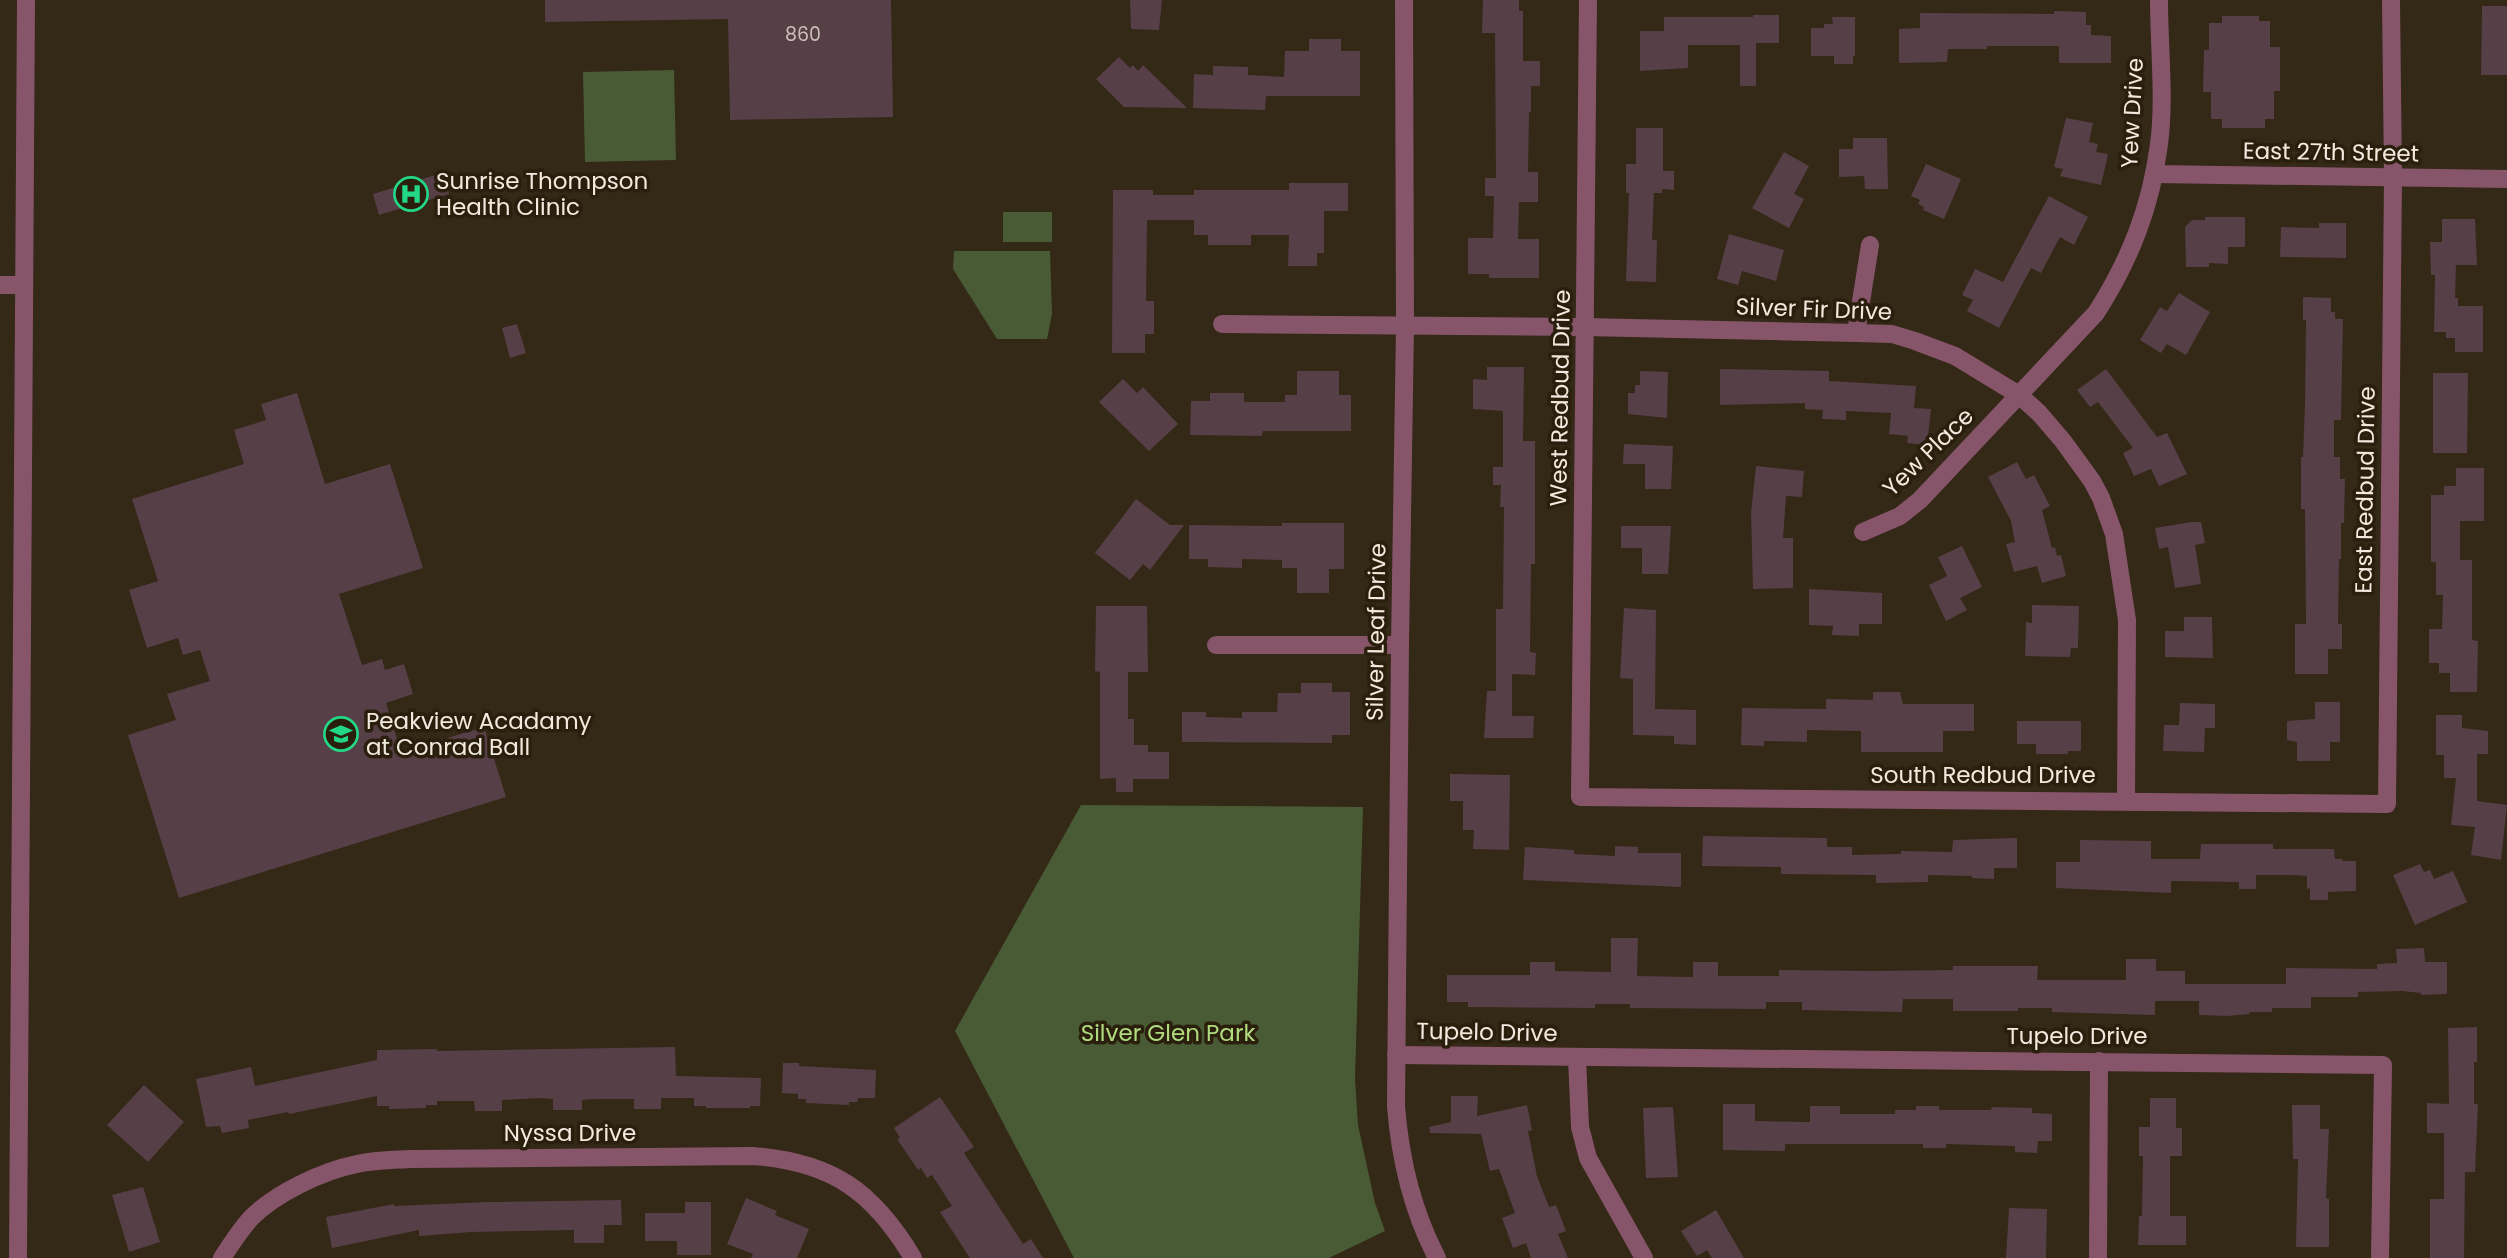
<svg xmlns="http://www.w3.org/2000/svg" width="2507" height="1258" viewBox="0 0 2507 1258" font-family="Poppins,sans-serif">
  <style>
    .green { fill: #485b34 }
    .building { fill: #563f47 }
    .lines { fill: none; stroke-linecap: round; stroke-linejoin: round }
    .street { stroke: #87556a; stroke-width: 18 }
    .labels { text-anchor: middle; stroke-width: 7; stroke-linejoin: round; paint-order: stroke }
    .number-label { font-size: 19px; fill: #cbbfb9 }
    .street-label { font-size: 23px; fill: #f2eadf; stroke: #2a1f0d }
    .poi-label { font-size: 23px; fill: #f2eadf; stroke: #2a1f0d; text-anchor: start }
    .park-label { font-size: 23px; fill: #afdb7e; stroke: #2a1f0d }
  </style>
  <rect width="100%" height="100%" fill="#342817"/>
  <g class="green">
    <path d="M 674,70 L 676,160 L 585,162 L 583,72 Z"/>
    <rect x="1003" y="212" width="49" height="30"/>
    <path d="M 954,251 L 1050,251 L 1052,314 L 1047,339 L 997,339 L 953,269 Z"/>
    <path d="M 1081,805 L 1363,807 L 1355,1079 L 1358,1125 L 1375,1203 L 1385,1231 L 1329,1258 L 1074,1258 L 955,1031 Z"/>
  </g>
  <g class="building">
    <path d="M 545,0 L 891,0 L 893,117 L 730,120 L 728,19 L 545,22 Z"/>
    <path d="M 1130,0 L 1162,0 L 1159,30 L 1131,29 Z"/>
    <path d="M 1483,0 L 1519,0 L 1519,11 L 1523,11 L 1523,61 L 1540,61 L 1540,86 L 1531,86 L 1531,112 L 1529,112 L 1528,172 L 1538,172 L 1538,202 L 1519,202 L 1518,239 L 1539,239 L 1539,278 L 1489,278 L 1489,274 L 1468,274 L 1468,238 L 1493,238 L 1494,196 L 1485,196 L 1485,178 L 1496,178 L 1495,33 L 1482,33 Z"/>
    <path d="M 2482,6 L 2507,6 L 2507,75 L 2481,75 Z"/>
    <path d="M 2054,11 L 2086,12 L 2086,25 L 2091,25 L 2091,35 L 2111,36 L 2111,63 L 2059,63 L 2059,46 L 1987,46 L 1987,49 L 1948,49 L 1947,62 L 1899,63 L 1899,29 L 1920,28 L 1920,13 L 2054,14 Z"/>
    <path d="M 1753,15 L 1779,15 L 1779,43 L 1756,43 L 1756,86 L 1740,86 L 1740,45 L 1688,45 L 1688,68 L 1640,71 L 1640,31 L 1664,31 L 1664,17 L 1753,17 Z"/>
    <path d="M 2222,16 L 2259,16 L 2259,21 L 2270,21 L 2270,47 L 2280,47 L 2280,91 L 2274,91 L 2274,119 L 2265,119 L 2265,128 L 2222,128 L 2222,119 L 2211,119 L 2211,92 L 2203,92 L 2204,50 L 2209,50 L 2209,23 L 2222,23 Z"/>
    <path d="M 1832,17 L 1855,17 L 1855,56 L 1853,56 L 1853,64 L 1834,64 L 1834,56 L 1811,56 L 1811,28 L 1824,28 L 1824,24 L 1833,24 Z"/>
    <path d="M 1309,39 L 1341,39 L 1341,51 L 1360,51 L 1360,96 L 1266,96 L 1265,110 L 1193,108 L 1194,74 L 1213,75 L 1213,66 L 1248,67 L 1248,75 L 1284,77 L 1285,51 L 1309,51 Z"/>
    <path d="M 1119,57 L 1130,68 L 1133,65 L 1138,71 L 1143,65 L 1187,108 L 1124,107 L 1096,79 Z"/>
    <path d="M 2066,118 L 2093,123 L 2089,142 L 2098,144 L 2096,152 L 2108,154 L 2101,185 L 2060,176 L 2063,169 L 2054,167 Z"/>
    <path d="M 1636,128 L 1663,128 L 1663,171 L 1674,171 L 1674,190 L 1662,189 L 1662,193 L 1654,193 L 1652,240 L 1657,240 L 1656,282 L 1626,281 L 1629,193 L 1626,193 L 1626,164 L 1636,164 Z"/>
    <path d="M 1853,138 L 1887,138 L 1888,189 L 1865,189 L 1864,176 L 1839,177 L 1839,149 L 1853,149 Z"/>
    <path d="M 1784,152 L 1809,166 L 1794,194 L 1804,199 L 1789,228 L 1752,208 Z"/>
    <path d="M 1926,164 L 1961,179 L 1944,219 L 1923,210 L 1924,207 L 1918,204 L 1920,200 L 1911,196 Z"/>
    <path d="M 442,173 L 449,194 L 379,215 L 373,194 Z"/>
    <path d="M 1289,183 L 1348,183 L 1348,211 L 1324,211 L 1324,253 L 1317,253 L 1317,266 L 1288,266 L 1289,235 L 1251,235 L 1251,245 L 1208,245 L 1208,235 L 1194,235 L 1194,220 L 1147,220 L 1146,301 L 1154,301 L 1154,334 L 1145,334 L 1145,353 L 1112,353 L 1113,190 L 1153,190 L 1153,195 L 1194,195 L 1194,190 L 1289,190 Z"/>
    <path d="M 2049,196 L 2088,217 L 2074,245 L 2060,237 L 2041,273 L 2031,268 L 1999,328 L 1967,311 L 1973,300 L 1962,295 L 1975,269 L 2003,282 Z"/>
    <path d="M 2205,217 L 2245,217 L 2245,247 L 2228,247 L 2228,264 L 2209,263 L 2209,267 L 2186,267 L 2185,227 L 2192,220 L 2205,220 Z"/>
    <path d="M 2442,219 L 2475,219 L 2477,265 L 2456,265 L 2455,298 L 2458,298 L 2458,306 L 2483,306 L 2483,352 L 2455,352 L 2455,338 L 2446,338 L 2446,332 L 2434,332 L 2435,275 L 2431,275 L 2430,242 L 2442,242 Z"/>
    <path d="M 2319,223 L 2346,223 L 2346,258 L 2280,257 L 2281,227 L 2319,228 Z"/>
    <path d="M 1729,234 L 1784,250 L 1776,281 L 1742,271 L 1738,285 L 1717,279 Z"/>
    <path d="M 2179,293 L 2210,312 L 2186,355 L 2167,344 L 2161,353 L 2140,340 L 2160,307 L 2167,311 Z"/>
    <path d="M 2303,297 L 2331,298 L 2331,312 L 2335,312 L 2335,319 L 2343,319 L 2341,420 L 2334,420 L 2334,457 L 2340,457 L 2340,479 L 2345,479 L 2344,523 L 2341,523 L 2341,559 L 2339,559 L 2338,624 L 2342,624 L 2342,649 L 2328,649 L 2328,674 L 2295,674 L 2295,624 L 2306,624 L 2305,509 L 2301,509 L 2301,457 L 2303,457 L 2305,403 L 2306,320 L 2303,320 Z"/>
    <path d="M 517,324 L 526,353 L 510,358 L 502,328 Z"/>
    <path d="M 1487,367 L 1524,367 L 1523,441 L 1535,441 L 1535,564 L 1531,564 L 1530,652 L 1536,653 L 1535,675 L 1512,674 L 1512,716 L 1534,716 L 1533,738 L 1484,738 L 1487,691 L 1496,691 L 1496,609 L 1503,609 L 1504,507 L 1500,507 L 1501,485 L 1493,485 L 1493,467 L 1503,467 L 1503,411 L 1473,409 L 1473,379 L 1487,380 Z"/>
    <path d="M 1720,369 L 1829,371 L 1829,381 L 1916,386 L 1914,408 L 1931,409 L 1927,445 L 1907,443 L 1908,436 L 1889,434 L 1891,413 L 1846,411 L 1846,420 L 1822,419 L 1823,410 L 1805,409 L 1805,403 L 1720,405 Z"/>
    <path d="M 2106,369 L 2157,437 L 2167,433 L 2187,474 L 2159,486 L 2151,469 L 2134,476 L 2123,453 L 2133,448 L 2098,402 L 2090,407 L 2077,390 Z"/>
    <path d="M 1297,371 L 1339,371 L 1339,395 L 1351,395 L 1351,431 L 1263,431 L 1262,436 L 1190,435 L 1191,401 L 1210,401 L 1210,393 L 1244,393 L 1244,402 L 1285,402 L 1285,395 L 1297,395 Z"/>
    <path d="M 1640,371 L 1668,372 L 1667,418 L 1628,414 L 1628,393 L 1635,393 L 1635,385 L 1640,385 Z"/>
    <path d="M 2433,373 L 2468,373 L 2467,453 L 2433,453 Z"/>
    <path d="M 1123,379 L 1137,393 L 1143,387 L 1178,424 L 1149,451 L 1099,402 Z"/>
    <path d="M 297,393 L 325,484 L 390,464 L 423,568 L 339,594 L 362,665 L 382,659 L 385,670 L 404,664 L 413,694 L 386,703 L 401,752 L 484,727 L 506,797 L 179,898 L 128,735 L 176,720 L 167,694 L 210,681 L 200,650 L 183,655 L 178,638 L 147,648 L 129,590 L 158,581 L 132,499 L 244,464 L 234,430 L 266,420 L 261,404 Z"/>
    <path d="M 1624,444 L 1673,446 L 1671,489 L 1645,489 L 1645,464 L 1623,464 Z"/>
    <path d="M 2017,462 L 2026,479 L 2034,475 L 2050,506 L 2042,510 L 2052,548 L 2055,547 L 2057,556 L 2061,555 L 2066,576 L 2042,583 L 2037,566 L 2014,572 L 2006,544 L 2015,542 L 2011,521 L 1988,477 Z"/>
    <path d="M 1756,466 L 1804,471 L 1802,497 L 1786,496 L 1783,538 L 1793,538 L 1793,588 L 1753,589 L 1751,513 Z"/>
    <path d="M 2456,468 L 2484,468 L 2484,521 L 2460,521 L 2460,560 L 2472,560 L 2472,640 L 2478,641 L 2477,692 L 2450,692 L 2450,673 L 2439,673 L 2439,663 L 2429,663 L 2429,629 L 2442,629 L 2443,595 L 2436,595 L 2436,562 L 2431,562 L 2431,495 L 2444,495 L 2444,486 L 2456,486 Z"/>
    <path d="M 1136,499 L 1170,525 L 1184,525 L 1150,570 L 1143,564 L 1130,580 L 1095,553 Z"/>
    <path d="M 2191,522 L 2201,522 L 2205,543 L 2195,545 L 2201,584 L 2175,588 L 2168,547 L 2159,549 L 2155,528 Z"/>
    <path d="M 1282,523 L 1344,523 L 1344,569 L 1329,569 L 1329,593 L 1297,593 L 1297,568 L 1282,568 L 1282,560 L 1242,559 L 1242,568 L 1208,567 L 1208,559 L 1189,559 L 1189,525 L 1282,526 Z"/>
    <path d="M 1621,526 L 1671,526 L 1668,574 L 1642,574 L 1642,548 L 1621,548 Z"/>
    <path d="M 1962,546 L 1982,587 L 1960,598 L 1967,610 L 1946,621 L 1929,585 L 1947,576 L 1938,557 Z"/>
    <path d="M 1809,589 L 1882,593 L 1882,624 L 1859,624 L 1859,636 L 1832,635 L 1833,626 L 1809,625 Z"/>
    <path d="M 2032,605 L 2079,606 L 2078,648 L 2071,648 L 2070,657 L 2025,656 L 2026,622 L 2032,623 Z"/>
    <path d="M 1096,606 L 1147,606 L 1148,672 L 1128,672 L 1128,719 L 1134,719 L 1134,745 L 1148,745 L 1148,752 L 1169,752 L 1169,779 L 1133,779 L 1133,792 L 1116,792 L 1116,778 L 1100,779 L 1100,672 L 1095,671 Z"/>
    <path d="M 1624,608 L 1656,610 L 1655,709 L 1696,710 L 1696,745 L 1674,744 L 1674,736 L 1633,735 L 1633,679 L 1620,678 Z"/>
    <path d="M 2184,617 L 2212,617 L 2213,658 L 2165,657 L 2165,631 L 2184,631 Z"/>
    <path d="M 1301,683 L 1332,683 L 1332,692 L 1350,692 L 1350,735 L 1332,735 L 1332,743 L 1182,742 L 1182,712 L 1206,712 L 1206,717 L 1242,718 L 1242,712 L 1277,712 L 1278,693 L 1301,693 Z"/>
    <path d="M 1873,692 L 1900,692 L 1903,704 L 1974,704 L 1974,731 L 1943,731 L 1943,752 L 1861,752 L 1861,731 L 1807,730 L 1807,742 L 1764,741 L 1764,746 L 1741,745 L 1742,708 L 1826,709 L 1826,699 L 1873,700 Z"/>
    <path d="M 2315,702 L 2340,702 L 2340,742 L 2330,742 L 2330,761 L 2297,761 L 2297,742 L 2287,740 L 2287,721 L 2315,719 Z"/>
    <path d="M 2180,703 L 2215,704 L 2215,728 L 2205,728 L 2204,752 L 2163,751 L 2164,725 L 2179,725 Z"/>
    <path d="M 2436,715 L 2462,715 L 2462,728 L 2488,731 L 2488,754 L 2477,754 L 2477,801 L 2507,805 L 2501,860 L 2471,855 L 2475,827 L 2451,825 L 2456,778 L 2444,778 L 2444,755 L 2436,755 Z"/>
    <path d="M 2017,721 L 2081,721 L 2081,751 L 2068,751 L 2068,754 L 2036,754 L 2036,744 L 2017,744 Z"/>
    <path d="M 1450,774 L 1510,775 L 1509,850 L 1473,849 L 1474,830 L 1463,830 L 1463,801 L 1450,801 Z"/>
    <path d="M 1703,836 L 1827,838 L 1827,847 L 1852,847 L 1852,855 L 1901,854 L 1901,851 L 1952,852 L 1953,840 L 2017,838 L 2017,868 L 1994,868 L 1994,879 L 1972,878 L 1972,876 L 1928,875 L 1928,882 L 1876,883 L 1876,875 L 1781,874 L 1781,867 L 1702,866 Z"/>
    <path d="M 2080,840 L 2151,841 L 2151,859 L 2200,859 L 2201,844 L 2273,844 L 2273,849 L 2334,849 L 2335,859 L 2342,859 L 2342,861 L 2356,861 L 2356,891 L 2328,892 L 2328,900 L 2310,900 L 2310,888 L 2307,889 L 2307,876 L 2293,875 L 2256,875 L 2256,889 L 2239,889 L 2239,882 L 2171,881 L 2171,893 L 2056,888 L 2056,862 L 2080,862 Z"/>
    <path d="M 1615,846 L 1638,847 L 1638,853 L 1681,853 L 1681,887 L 1523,880 L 1525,847 L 1574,850 L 1574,854 L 1615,856 Z"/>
    <path d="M 2420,864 L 2424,872 L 2430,870 L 2434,879 L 2453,871 L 2467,902 L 2415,925 L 2393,875 Z"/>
    <path d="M 1611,938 L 1638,938 L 1637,976 L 1693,977 L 1693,962 L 1718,962 L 1718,976 L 1779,976 L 1779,970 L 1874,971 L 1953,970 L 1953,966 L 2038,966 L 2037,980 L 2126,980 L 2126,959 L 2156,959 L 2156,971 L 2185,971 L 2185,984 L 2286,984 L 2286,968 L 2377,969 L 2377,964 L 2397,963 L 2396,949 L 2424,948 L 2425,962 L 2447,962 L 2447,994 L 2421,995 L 2421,993 L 2402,991 L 2358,992 L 2358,997 L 2311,997 L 2311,1008 L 2272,1008 L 2272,1012 L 2249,1012 L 2250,1014 L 2227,1016 L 2199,1015 L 2199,1001 L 2155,1001 L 2155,1015 L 2052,1012 L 2052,1008 L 2018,1008 L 2018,1011 L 1953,1011 L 1953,999 L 1903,999 L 1902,1012 L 1802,1010 L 1802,1002 L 1766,1002 L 1766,1009 L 1630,1008 L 1630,1004 L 1595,1004 L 1595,1008 L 1468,1007 L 1468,1002 L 1447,1002 L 1447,975 L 1530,975 L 1530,962 L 1555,962 L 1555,971 L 1611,972 Z"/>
    <path d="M 2477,1027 L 2477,1062 L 2474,1062 L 2474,1104 L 2478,1104 L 2475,1172 L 2465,1172 L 2464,1258 L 2430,1258 L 2430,1199 L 2444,1199 L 2444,1133 L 2427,1133 L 2427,1103 L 2449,1104 L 2448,1028 Z"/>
    <path d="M 675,1047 L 676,1076 L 761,1078 L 760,1106 L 750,1106 L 750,1108 L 706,1108 L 706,1106 L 694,1106 L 694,1098 L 661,1098 L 661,1109 L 634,1109 L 634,1099 L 595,1099 L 582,1100 L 582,1110 L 553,1110 L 553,1099 L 539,1098 L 502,1100 L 502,1111 L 475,1111 L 474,1101 L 437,1101 L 437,1105 L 426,1105 L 426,1108 L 389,1109 L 389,1106 L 377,1106 L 377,1096 L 289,1114 L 288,1112 L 248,1120 L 249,1128 L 222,1133 L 220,1126 L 206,1127 L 196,1079 L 251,1067 L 255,1086 L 377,1060 L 377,1050 L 437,1049 L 437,1051 Z"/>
    <path d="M 783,1063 L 799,1063 L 799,1066 L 876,1070 L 875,1098 L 858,1098 L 857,1102 L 849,1102 L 849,1105 L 806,1103 L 806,1099 L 798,1099 L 798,1094 L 782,1093 Z"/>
    <path d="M 144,1085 L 184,1122 L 148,1162 L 107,1125 Z"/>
    <path d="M 1451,1096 L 1478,1096 L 1477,1116 L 1527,1105 L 1532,1130 L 1528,1131 L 1537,1176 L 1549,1207 L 1556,1205 L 1566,1231 L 1558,1234 L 1568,1258 L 1531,1258 L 1526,1243 L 1513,1248 L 1502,1218 L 1515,1213 L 1499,1169 L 1490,1171 L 1481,1134 L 1430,1133 L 1429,1127 L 1451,1122 Z"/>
    <path d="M 940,1097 L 974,1147 L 964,1153 L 1023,1244 L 1031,1239 L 1043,1258 L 970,1258 L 940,1212 L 952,1206 L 932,1175 L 927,1178 L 921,1168 L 918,1170 L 897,1139 L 900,1138 L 894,1128 Z"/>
    <path d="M 2150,1098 L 2176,1098 L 2176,1128 L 2182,1128 L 2182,1156 L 2170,1156 L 2170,1216 L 2186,1216 L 2186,1245 L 2138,1245 L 2139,1216 L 2142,1216 L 2143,1156 L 2139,1156 L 2139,1127 L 2150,1127 Z"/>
    <path d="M 1723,1104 L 1755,1104 L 1755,1121 L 1810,1122 L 1810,1106 L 1840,1106 L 1840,1114 L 1895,1114 L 1895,1110 L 1916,1110 L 1916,1106 L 1939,1106 L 1939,1110 L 1991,1110 L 1992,1107 L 2032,1108 L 2032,1113 L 2052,1114 L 2052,1141 L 2038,1141 L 2037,1153 L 2015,1152 L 2015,1146 L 1946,1144 L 1946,1148 L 1923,1148 L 1923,1144 L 1785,1144 L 1785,1151 L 1723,1150 Z"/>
    <path d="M 2292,1105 L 2320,1105 L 2320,1129 L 2329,1129 L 2326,1198 L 2329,1199 L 2329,1247 L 2296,1247 L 2298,1159 L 2293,1159 Z"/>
    <path d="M 1673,1107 L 1678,1177 L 1646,1178 L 1643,1108 Z"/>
    <path d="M 143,1187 L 160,1242 L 129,1252 L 112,1195 Z"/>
    <path d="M 746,1198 L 777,1211 L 775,1215 L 809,1229 L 797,1258 L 751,1258 L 753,1254 L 727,1244 Z"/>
    <path d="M 621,1200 L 622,1225 L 604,1225 L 604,1243 L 574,1243 L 574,1230 L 471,1232 L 419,1236 L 419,1230 L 332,1248 L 326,1217 L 394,1204 L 394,1206 L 488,1202 Z"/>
    <path d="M 685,1202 L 711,1202 L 711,1255 L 677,1255 L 677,1241 L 645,1241 L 645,1213 L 685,1213 Z"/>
    <path d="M 2009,1208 L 2047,1209 L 2046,1258 L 2006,1258 Z"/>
    <path d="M 1716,1210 L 1744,1258 L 1712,1258 L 1707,1250 L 1697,1256 L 1681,1231 Z"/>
  </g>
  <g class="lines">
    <g class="street">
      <path d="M 1404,0 L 1405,326 L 1400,645 L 1396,1106 C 1400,1158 1413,1212 1437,1258"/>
      <path d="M 1588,0 L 1580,797 L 2387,804 L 2393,177 L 2391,0"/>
      <path d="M 2154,174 L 2507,179"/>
      <path d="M 0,285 L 24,285"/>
      <path d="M 1222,324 L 1585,327 L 1856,333 L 1892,334 L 1915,341 L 1955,356 L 2019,395 L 2039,413 L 2063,441 L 2092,481 L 2101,498 L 2114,534 L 2127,620 L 2126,801"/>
      <path d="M 1856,333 L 1870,245"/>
      <path d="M 1863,532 L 1900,516 L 1920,500 L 2096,313 C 2130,260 2151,207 2159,144 C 2165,101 2159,45 2159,0"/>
      <path d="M 1216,645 L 1400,645"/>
      <path d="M 1396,1055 L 2383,1065 L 2380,1258"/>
      <path d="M 1577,1058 L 1580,1127 L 1588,1158 L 1644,1258"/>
      <path d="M 18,1258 L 26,0"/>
      <path d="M 222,1258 C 231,1244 240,1230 251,1218 C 276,1193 322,1171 357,1164 C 374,1160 393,1160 411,1159 L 753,1156 C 832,1162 873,1191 913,1258"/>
      <path d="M 2098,1258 L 2099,1061"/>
    </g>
  </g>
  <defs>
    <g id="hospital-ring" transform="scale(1.75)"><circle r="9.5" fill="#2a1f0d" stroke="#22d887" stroke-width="1.5"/><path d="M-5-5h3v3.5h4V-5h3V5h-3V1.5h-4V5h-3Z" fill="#22d887"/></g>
    <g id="school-ring" transform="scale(1.75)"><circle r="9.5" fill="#2a1f0d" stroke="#22d887" stroke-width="1.5"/><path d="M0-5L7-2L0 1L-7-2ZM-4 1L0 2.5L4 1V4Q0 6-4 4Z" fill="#22d887"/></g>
  </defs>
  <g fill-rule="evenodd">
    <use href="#hospital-ring" x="411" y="194"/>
    <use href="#school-ring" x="341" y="734"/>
  </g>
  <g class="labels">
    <g class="number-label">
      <text x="803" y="41">860</text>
    </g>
    <g class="street-label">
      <text transform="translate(2132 113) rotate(-87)" y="8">Yew Drive</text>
      <text transform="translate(2331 152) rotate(1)" y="8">East 27th Street</text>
      <text transform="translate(1814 309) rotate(2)" y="8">Silver Fir Drive</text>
      <text transform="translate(1560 398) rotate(-89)" y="8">West Redbud Drive</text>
      <text transform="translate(1928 452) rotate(-44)" y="8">Yew Place</text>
      <text transform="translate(2365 490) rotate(-89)" y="8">East Redbud Drive</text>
      <text transform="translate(1376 632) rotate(-89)" y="8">Silver Leaf Drive</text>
      <text x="1983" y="783">South Redbud Drive</text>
      <text transform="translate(1487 1032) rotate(1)" y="8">Tupelo Drive</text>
      <text x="2077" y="1044">Tupelo Drive</text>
      <text x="570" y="1141">Nyssa Drive</text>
    </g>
    <g class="poi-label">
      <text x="436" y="189">Sunrise Thompson<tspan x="436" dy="26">Health Clinic</tspan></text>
      <text x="366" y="729">Peakview Acadamy<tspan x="366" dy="26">at Conrad Ball</tspan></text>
    </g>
    <g class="park-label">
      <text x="1168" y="1041">Silver Glen Park</text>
    </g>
  </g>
</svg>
